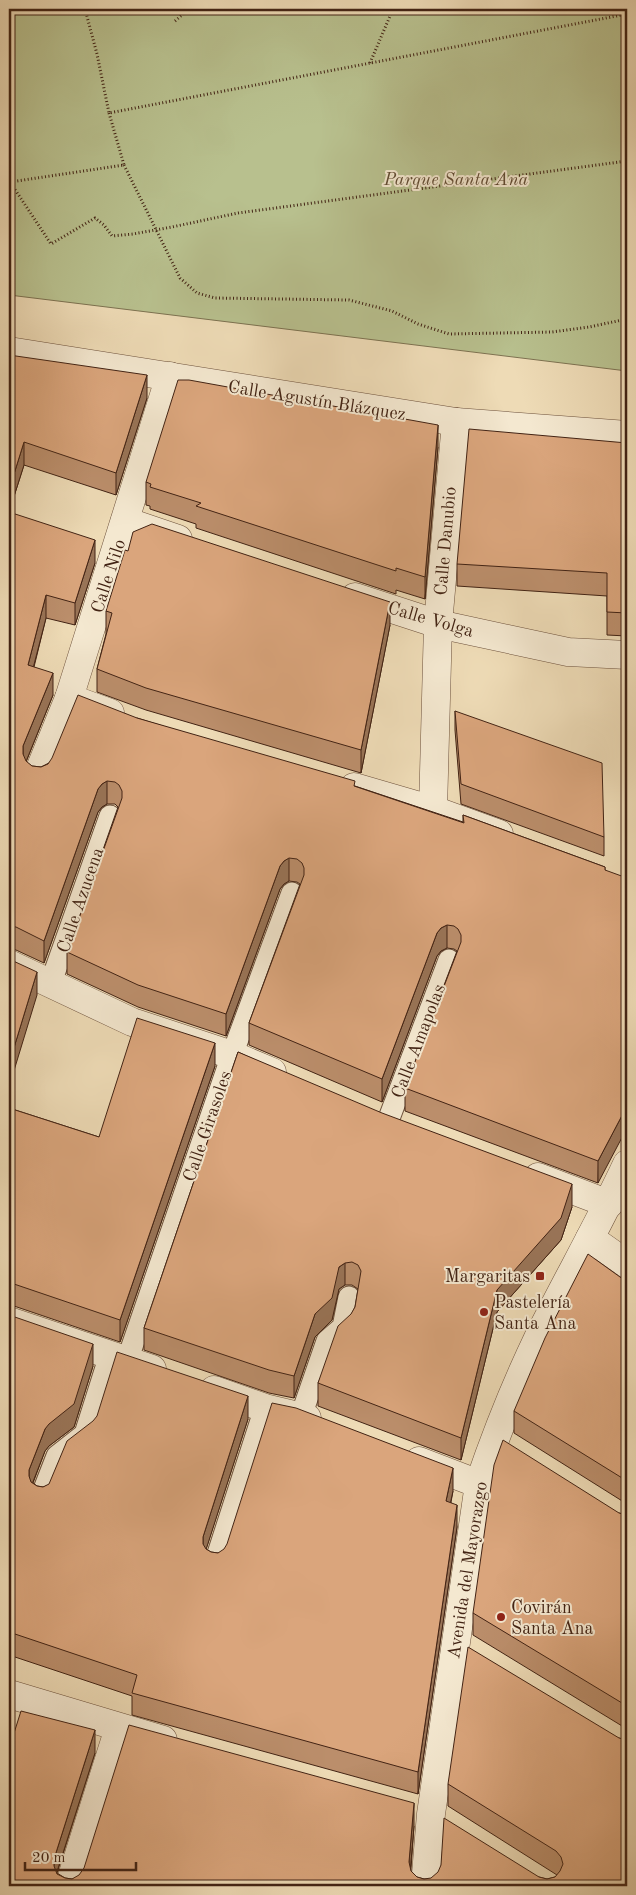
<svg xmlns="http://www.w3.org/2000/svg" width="636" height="1895" viewBox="0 0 636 1895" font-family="'Old Standard TT',serif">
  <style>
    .green { fill: #b8c08e; stroke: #7d7251 }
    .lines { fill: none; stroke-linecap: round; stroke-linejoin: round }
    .service-casing { stroke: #6d513c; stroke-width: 23 }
    .minor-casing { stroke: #6d513c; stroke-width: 29 }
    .path { stroke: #422314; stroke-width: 3; stroke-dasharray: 1 2.5; stroke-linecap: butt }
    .service { stroke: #f4e8d0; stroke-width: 21 }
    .minor { stroke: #f4e8d0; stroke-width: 28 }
    .wall { fill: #bb8e6b; stroke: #422314 }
    .shaded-wall { fill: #997457; stroke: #422314 }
    .building { fill: #daa57c; stroke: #422314 }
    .poi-dot { fill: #8f2418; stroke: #f4e8d0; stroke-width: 2 }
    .labels { text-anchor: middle; stroke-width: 4; stroke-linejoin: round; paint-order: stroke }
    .park-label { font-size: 18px; font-style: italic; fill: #604a32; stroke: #f4e8d0 }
    .street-label { font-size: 18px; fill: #422314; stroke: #f4e8d0 }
    .poi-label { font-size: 18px; fill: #422314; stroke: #f4e8d0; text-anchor: start }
  </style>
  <rect width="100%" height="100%" fill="#eedbb6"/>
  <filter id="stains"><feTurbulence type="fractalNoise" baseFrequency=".004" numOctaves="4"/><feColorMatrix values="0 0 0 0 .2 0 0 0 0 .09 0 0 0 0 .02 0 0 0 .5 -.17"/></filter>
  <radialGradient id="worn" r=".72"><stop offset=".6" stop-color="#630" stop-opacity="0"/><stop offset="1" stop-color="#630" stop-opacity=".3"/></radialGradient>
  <path class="green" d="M 9,9 L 627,9 L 627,371 L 9,295 Z"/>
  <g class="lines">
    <g class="service-casing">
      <g id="service">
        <path d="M 50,985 L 110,816"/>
        <path d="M 388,1121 L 449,960"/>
        <path d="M 127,1361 L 232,1055 L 292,893"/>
        <path d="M 301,1416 L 327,1341 L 343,1327 L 349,1297"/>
        <path d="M 41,1497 L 57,1456 L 85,1434 L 110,1355"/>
        <path d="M 215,1563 L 265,1408"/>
      </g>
    </g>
    <g class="minor-casing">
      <g id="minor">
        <path d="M 9,351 L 456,422 L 627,435"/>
        <path d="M 125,521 L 178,539"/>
        <path d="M 355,597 L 438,624 L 568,652 L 627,655"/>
        <path d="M 69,698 L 110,713"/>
        <path d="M 38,774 L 69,698 L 170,376"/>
        <path d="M 354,787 L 433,810 L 499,834"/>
        <path d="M 433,810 L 438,624 L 456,422"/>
        <path d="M 9,964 L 132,1022 L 232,1055 L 272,1072"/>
        <path d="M 538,1177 L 609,1204"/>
        <path d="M 590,1238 L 627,1264"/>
        <path d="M 9,1321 L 152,1369"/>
        <path d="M 214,1390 L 265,1408 L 307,1418"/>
        <path d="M 419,1461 L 479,1484"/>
        <path d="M 9,1694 L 163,1740"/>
        <path d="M 69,1886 L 119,1728"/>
        <path d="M 425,1886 L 431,1814 L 479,1484 C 496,1434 516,1384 539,1336 C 568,1278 600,1222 627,1164"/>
      </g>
    </g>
    <g class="path">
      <path d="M 85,9 L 97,54 L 109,113 L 627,14"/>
      <path d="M 175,21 L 189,9"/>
      <path d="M 370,63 L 393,9"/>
      <path d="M 109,113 L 124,165 L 10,182 L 51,244 L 95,218 L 104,225 L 112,236 L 133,234 L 172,227 L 238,213 L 627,161"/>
      <path d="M 124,165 L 180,278 L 197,293 L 215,298 L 349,300 L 392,311 L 418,324 L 449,334 L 552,332 L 589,327 L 627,319"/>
    </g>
    <use href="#service" class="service"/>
    <use href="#minor" class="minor"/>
  </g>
  <g class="wall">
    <path d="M 9,355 L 147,398 L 116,495 L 24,465 L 9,512 L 95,563 L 75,625 L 46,618 L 34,667 L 53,695 L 26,762 L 32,766 L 41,767 L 137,718 L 355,786 L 463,822 L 463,815 L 605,867 L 598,1183 L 405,1111 L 405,1088 L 457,951 L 454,949 L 447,948 L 441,951 L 437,956 L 382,1102 L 249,1045 L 249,1023 L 300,884 L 297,882 L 289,881 L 284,884 L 280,889 L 226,1036 L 138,1007 L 67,974 L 67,952 L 118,807 L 115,804 L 107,804 L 102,807 L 98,812 L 44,963 L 16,950 L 9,949 Z"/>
    <path d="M 627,443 L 627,636 L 607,635 L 607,596 L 457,586 L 457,564 Z"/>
    <path d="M 438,447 L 425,599 L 396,590 L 396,594 L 196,528 L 196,524 L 150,509 L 150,506 L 146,505 L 146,482 Z"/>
    <path d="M 106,611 L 390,625 L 361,773 L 146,710 L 97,692 L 97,669 L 106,634 Z"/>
    <path d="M 455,711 L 604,837 L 604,856 L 461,804 L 455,730 Z"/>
    <path d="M 238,1052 L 572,1207 L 561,1240 L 497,1312 L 461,1460 L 318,1406 L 318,1383 L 355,1307 L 358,1289 L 352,1285 L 345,1285 L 339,1289 L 332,1320 L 315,1337 L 294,1398 L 269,1393 L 144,1350 L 144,1328 Z"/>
    <path d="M 215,1066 L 120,1342 L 14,1306 L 9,1306 L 9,1108 L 99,1137 Z"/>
    <path d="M 627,1282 L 627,1504 L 514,1433 L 514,1411 Z"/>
    <path d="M 9,1315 L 93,1366 L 74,1427 L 49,1446 L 45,1451 L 33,1483 L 37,1486 L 43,1487 L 248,1419 L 206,1549 L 211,1552 L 218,1553 L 453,1491 L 451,1502 L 457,1527 L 418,1794 L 132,1715 L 132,1696 L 9,1655 Z"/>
    <path d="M 619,1513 L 627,1515 L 627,1729 L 473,1635 L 473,1613 Z"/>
    <path d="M 619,1738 L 626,1740 L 627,1886 L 9,1886 L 95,1753 L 57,1873 L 65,1878 L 72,1879 L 414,1826 L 411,1869 L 411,1871 L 417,1877 L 424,1879 L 539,1877 L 547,1879 L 555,1877 L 557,1875 L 448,1806 L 448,1784 Z"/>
  </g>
  <g class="shaded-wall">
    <path d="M 147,375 L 147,398 L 116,495 L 116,473 Z"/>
    <path d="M 438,425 L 438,447 L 425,599 L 425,577 Z"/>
    <path d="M 24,442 L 24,465 L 9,512 L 9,490 Z"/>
    <path d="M 95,540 L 95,563 L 75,625 L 75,603 Z"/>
    <path d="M 46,595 L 46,618 L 28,688 L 28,665 Z"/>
    <path d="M 390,602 L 390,625 L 361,773 L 361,750 Z"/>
    <path d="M 53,673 L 53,695 L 23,769 L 23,746 Z"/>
    <path d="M 107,781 L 107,804 L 102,807 L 98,812 L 44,963 L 44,941 L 98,789 L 102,784 Z"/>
    <path d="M 289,858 L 289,881 L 284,884 L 280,889 L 226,1036 L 226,1014 L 280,866 L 284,861 Z"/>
    <path d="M 447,925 L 447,948 L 441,951 L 437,956 L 382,1102 L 382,1079 L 437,933 L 441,928 Z"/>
    <path d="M 37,972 L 37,995 L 9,1087 L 9,1064 Z"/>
    <path d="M 215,1043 L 215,1066 L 120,1342 L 120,1320 Z"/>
    <path d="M 627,1106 L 627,1128 L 598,1183 L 598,1161 Z"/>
    <path d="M 572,1184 L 572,1207 L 561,1240 L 497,1312 L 461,1460 L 461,1438 L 497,1290 Z"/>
    <path d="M 345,1263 L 345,1285 L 339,1289 L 332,1320 L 315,1337 L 294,1398 L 294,1376 L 315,1314 L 339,1267 Z"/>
    <path d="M 93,1344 L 93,1366 L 74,1427 L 49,1446 L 45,1451 L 29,1492 L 29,1470 L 45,1429 Z"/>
    <path d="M 248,1396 L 248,1419 L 203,1559 L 203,1537 Z"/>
    <path d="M 453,1468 L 453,1491 L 446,1523 L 446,1501 Z"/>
    <path d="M 457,1505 L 457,1527 L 418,1794 L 418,1772 Z"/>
    <path d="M 95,1730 L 95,1753 L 54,1881 L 54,1886 L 54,1859 Z"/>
    <path d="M 414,1803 L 414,1826 L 409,1885 L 409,1862 Z"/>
  </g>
  <g class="building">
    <path d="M 9,355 L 147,375 L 116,473 L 24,442 L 9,490 Z"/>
    <path d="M 178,380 L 189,380 L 438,425 L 425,577 L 396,568 L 396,571 L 196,506 L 201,503 L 150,487 L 151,484 L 146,482 Z"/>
    <path d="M 469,429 L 627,443 L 627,613 L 607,612 L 607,573 L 457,564 Z"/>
    <path d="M 9,512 L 95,540 L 75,603 L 46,595 L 28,665 L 53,673 L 23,746 L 23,754 L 26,761 L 32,766 L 41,767 L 48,764 L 52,758 L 78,695 L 137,718 L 355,781 L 354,786 L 464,823 L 463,815 L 605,867 L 605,870 L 627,878 L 627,1106 L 598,1161 L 405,1088 L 461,942 L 461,935 L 458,929 L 454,926 L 447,925 L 441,928 L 437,933 L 382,1079 L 249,1023 L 304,875 L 304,868 L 302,863 L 297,859 L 289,858 L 284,861 L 280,866 L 226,1014 L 138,985 L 67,952 L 122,798 L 122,791 L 119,785 L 115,782 L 107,781 L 102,784 L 98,789 L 44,941 L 16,927 L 9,926 Z"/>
    <path d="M 152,524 L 390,602 L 361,750 L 146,688 L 97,669 L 112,613 L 106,611 L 125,550 L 128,551 L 133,532 Z"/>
    <path d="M 455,711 L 602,763 L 604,837 L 461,784 Z"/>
    <path d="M 9,959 L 37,972 L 9,1064 Z"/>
    <path d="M 137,1018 L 215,1043 L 120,1320 L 14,1284 L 9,1283 L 9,1108 L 99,1137 Z"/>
    <path d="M 238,1052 L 382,1113 L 572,1184 L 561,1218 L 497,1290 L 461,1438 L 318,1383 L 338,1326 L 351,1314 L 355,1307 L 361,1271 L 358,1265 L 352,1262 L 345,1263 L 339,1267 L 332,1298 L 315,1314 L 294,1376 L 269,1370 L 144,1328 Z"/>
    <path d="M 588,1254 L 627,1282 L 627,1481 L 514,1411 L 545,1338 Z"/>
    <path d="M 9,1315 L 93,1344 L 74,1404 L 49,1424 L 45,1429 L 29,1470 L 29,1476 L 31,1482 L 37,1486 L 43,1487 L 49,1484 L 67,1441 L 93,1421 L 97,1416 L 117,1352 L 248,1396 L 203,1537 L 203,1544 L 206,1549 L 211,1552 L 218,1553 L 224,1549 L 227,1544 L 272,1403 L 296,1408 L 453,1468 L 446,1501 L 457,1505 L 418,1772 L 132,1693 L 137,1675 L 9,1632 Z"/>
    <path d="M 503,1440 L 619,1513 L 627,1515 L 627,1706 L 473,1613 L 494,1465 Z"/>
    <path d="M 468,1647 L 619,1738 L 627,1740 L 627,1886 L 9,1886 L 9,1749 L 21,1711 L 95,1730 L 54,1859 L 54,1866 L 57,1874 L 65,1878 L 72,1879 L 79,1875 L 84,1868 L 129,1725 L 414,1803 L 409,1862 L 411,1871 L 417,1877 L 424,1879 L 431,1878 L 438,1872 L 441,1865 L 444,1818 L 539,1877 L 547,1879 L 555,1877 L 560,1871 L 563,1864 L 561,1857 L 556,1851 L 448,1784 Z"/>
  </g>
  <g class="poi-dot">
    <rect x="535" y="1271" width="10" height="10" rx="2.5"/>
    <circle cx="484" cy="1312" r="5"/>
    <circle cx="501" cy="1617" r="5"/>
  </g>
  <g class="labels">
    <g class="park-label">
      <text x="456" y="185">Parque Santa Ana</text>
    </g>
    <g class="street-label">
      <text transform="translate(317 400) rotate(9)" y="6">Calle Agustín Blázquez</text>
      <text transform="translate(445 541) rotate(-85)" y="6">Calle Danubio</text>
      <text transform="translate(108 576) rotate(-72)" y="6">Calle Nilo</text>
      <text transform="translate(431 619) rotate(16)" y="6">Calle Volga</text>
      <text transform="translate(80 900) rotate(-71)" y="6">Calle Azucena</text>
      <text transform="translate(418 1041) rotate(-69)" y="6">Calle Amapolas</text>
      <text transform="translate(207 1126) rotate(-71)" y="6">Calle Girasoles</text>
      <text transform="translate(467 1570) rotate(-81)" y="6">Avenida del Mayorazgo</text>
    </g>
    <g class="poi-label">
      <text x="530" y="1282" text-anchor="end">Margaritas</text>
      <text x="494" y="1308">Pastelería<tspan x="494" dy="21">Santa Ana</tspan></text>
      <text x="511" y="1613">Covirán<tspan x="511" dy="21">Santa Ana</tspan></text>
    </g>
  </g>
  <rect width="636" height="1895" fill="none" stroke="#eedbb6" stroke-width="30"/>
  <rect x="10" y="10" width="616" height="1875" fill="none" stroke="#422314" stroke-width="2.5"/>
  <rect x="15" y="15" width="606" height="1865" fill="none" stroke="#422314"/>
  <path d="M25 1862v8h111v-8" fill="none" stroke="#422314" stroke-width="2.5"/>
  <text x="32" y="1862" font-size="15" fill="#422314" stroke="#f4e8d0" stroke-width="4" paint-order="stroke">20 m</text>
  <rect width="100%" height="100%" filter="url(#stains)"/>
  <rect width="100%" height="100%" fill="url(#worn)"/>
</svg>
